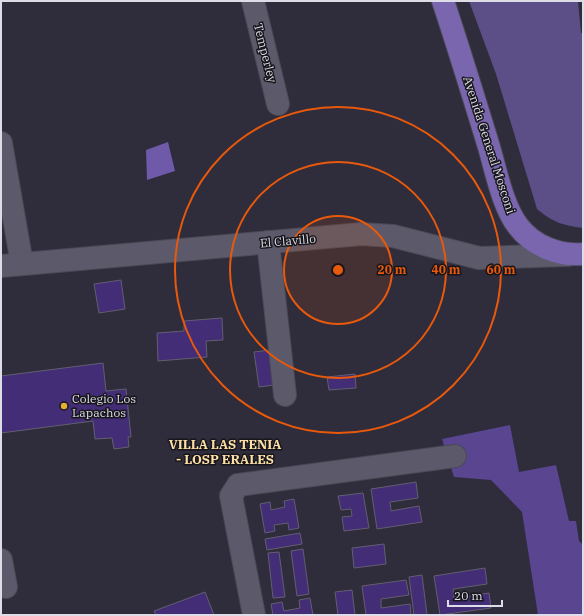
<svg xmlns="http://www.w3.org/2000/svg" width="584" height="616" viewBox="0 0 584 616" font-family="'IBM Plex Serif',serif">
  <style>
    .green { fill: #5c4e86 }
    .forest { fill: #5a4591 }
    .water { fill: #6f5aa9 }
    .building { fill: #442d77; stroke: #625e70 }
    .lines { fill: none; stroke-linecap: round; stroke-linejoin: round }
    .minor-casing { stroke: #4b4855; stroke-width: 24 }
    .major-casing { stroke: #4b4855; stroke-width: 24 }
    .minor { stroke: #5c596a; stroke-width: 22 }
    .major { stroke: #7966ae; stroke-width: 22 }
    .ring { fill: none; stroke: #e8590c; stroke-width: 2 }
    .poi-dot { fill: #e3ae34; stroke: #17161c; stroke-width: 1.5 }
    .labels { text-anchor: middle; stroke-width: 3; stroke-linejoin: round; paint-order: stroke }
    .street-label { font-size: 12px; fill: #dedce6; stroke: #17161c }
    .poi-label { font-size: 12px; fill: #dedce6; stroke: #17161c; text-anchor: start }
    .neighbourhood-label { font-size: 13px; font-weight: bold; fill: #fee0a7; stroke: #17161c }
    .centre { fill: #e8590c; stroke: #17161c; stroke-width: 2 }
    .ring-label { font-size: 12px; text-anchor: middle; font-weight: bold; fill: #e8590c; stroke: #17161c; stroke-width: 3; stroke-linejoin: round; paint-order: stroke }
  </style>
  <rect width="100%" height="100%" fill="#2f2c3b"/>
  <path class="green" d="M 469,1 L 578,1 L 581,33 L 583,33 L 583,228 C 562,225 554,223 537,209 L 496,74 Z"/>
  <path class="forest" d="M 510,425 L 519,472 L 556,465 L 569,521 L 576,521 L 579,541 L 583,545 L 583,615 L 538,615 L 522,512 L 491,480 L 454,477 L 442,439 Z"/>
  <path class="water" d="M 168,142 L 175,171 L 147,180 L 146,150 Z"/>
  <g class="building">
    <path d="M 121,280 L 125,309 L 99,313 L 94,284 Z"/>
    <path d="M 222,318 L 223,340 L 206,341 L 207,357 L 158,361 L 157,333 L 184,331 L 184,321 Z"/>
    <path d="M 270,350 L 274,385 L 259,387 L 254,352 Z"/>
    <path d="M 103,363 L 106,391 L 126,389 L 131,437 L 128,437 L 129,447 L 114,449 L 112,438 L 95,439 L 93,421 L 1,433 L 1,376 Z"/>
    <path d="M 355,374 L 356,388 L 329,390 L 327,377 Z"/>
    <path d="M 416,482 L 418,498 L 390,502 L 391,511 L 419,506 L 422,522 L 377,529 L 371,489 Z"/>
    <path d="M 363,493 L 369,528 L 344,531 L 342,517 L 352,516 L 351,509 L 341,510 L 338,496 Z"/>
    <path d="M 294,499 L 299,528 L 289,530 L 288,523 L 274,525 L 275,531 L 265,533 L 260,504 L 270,502 L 271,510 L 285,507 L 284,501 Z"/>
    <path d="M 300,533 L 302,544 L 267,550 L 265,539 Z"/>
    <path d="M 384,544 L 386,564 L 354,568 L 352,548 Z"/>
    <path d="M 303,549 L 309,594 L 297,596 L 291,551 Z"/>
    <path d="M 279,552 L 285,597 L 273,598 L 268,553 Z"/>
    <path d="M 485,568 L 487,584 L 453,589 L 454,598 L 489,593 L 491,608 L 440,615 L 434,576 Z"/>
    <path d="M 422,575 L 427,615 L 414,615 L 409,577 Z"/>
    <path d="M 406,580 L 409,595 L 381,599 L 381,608 L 410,604 L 411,615 L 366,615 L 362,586 Z"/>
    <path d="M 352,590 L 355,615 L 338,615 L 335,592 Z"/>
    <path d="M 205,592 L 214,615 L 156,615 L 154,611 Z"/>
    <path d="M 310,598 L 313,615 L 273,615 L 271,604 L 282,602 L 284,611 L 300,608 L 299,600 Z"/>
  </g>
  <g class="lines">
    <g class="minor-casing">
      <g id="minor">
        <path d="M 253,1 L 278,104"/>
        <path d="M 1,143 L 22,264"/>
        <path d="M 268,242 L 285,395"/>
        <path d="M 1,266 L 361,234 L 393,236 L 479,258 L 568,255"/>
        <path d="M 1,560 L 6,587"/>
        <path d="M 254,615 L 231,496 L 238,485 L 455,456"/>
      </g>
    </g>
    <g class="major-casing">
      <path id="major" d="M 443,1 C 459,49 474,98 489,147 C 496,171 503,207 518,226 C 533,246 559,256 583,254"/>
    </g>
    <use href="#minor" class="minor"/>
    <use href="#major" class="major"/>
  </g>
  <circle cx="338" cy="270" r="54" fill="#e8590c" fill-opacity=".12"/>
  <g class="ring">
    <circle cx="338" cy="270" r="54"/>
    <circle cx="338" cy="270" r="108"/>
    <circle cx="338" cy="270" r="163"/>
  </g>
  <circle class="poi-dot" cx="64" cy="406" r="4"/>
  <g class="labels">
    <g class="street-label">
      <text transform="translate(265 53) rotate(76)" y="4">Temperley</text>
      <text transform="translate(489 145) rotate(72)" y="4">Avenida General Mosconi</text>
      <text transform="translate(288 241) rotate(-5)" y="4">El Clavillo</text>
    </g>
    <g class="poi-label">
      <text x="72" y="403">Colegio Los<tspan x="72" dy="14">Lapachos</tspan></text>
    </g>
    <g class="neighbourhood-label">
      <text x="225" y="449">VILLA LAS TENIA<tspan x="225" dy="15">- LOSP ERALES</tspan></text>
    </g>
  </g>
  <circle cx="338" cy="270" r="6" class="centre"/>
  <g class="ring-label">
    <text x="392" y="274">20 m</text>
    <text x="446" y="274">40 m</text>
    <text x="501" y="274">60 m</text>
  </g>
  <rect width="584" height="616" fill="none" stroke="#dedce6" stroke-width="4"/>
  <path d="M448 600v6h54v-6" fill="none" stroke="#dedce6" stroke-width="2"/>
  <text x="454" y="600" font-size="12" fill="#dedce6" stroke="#17161c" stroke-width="3" paint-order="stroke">20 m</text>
</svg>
